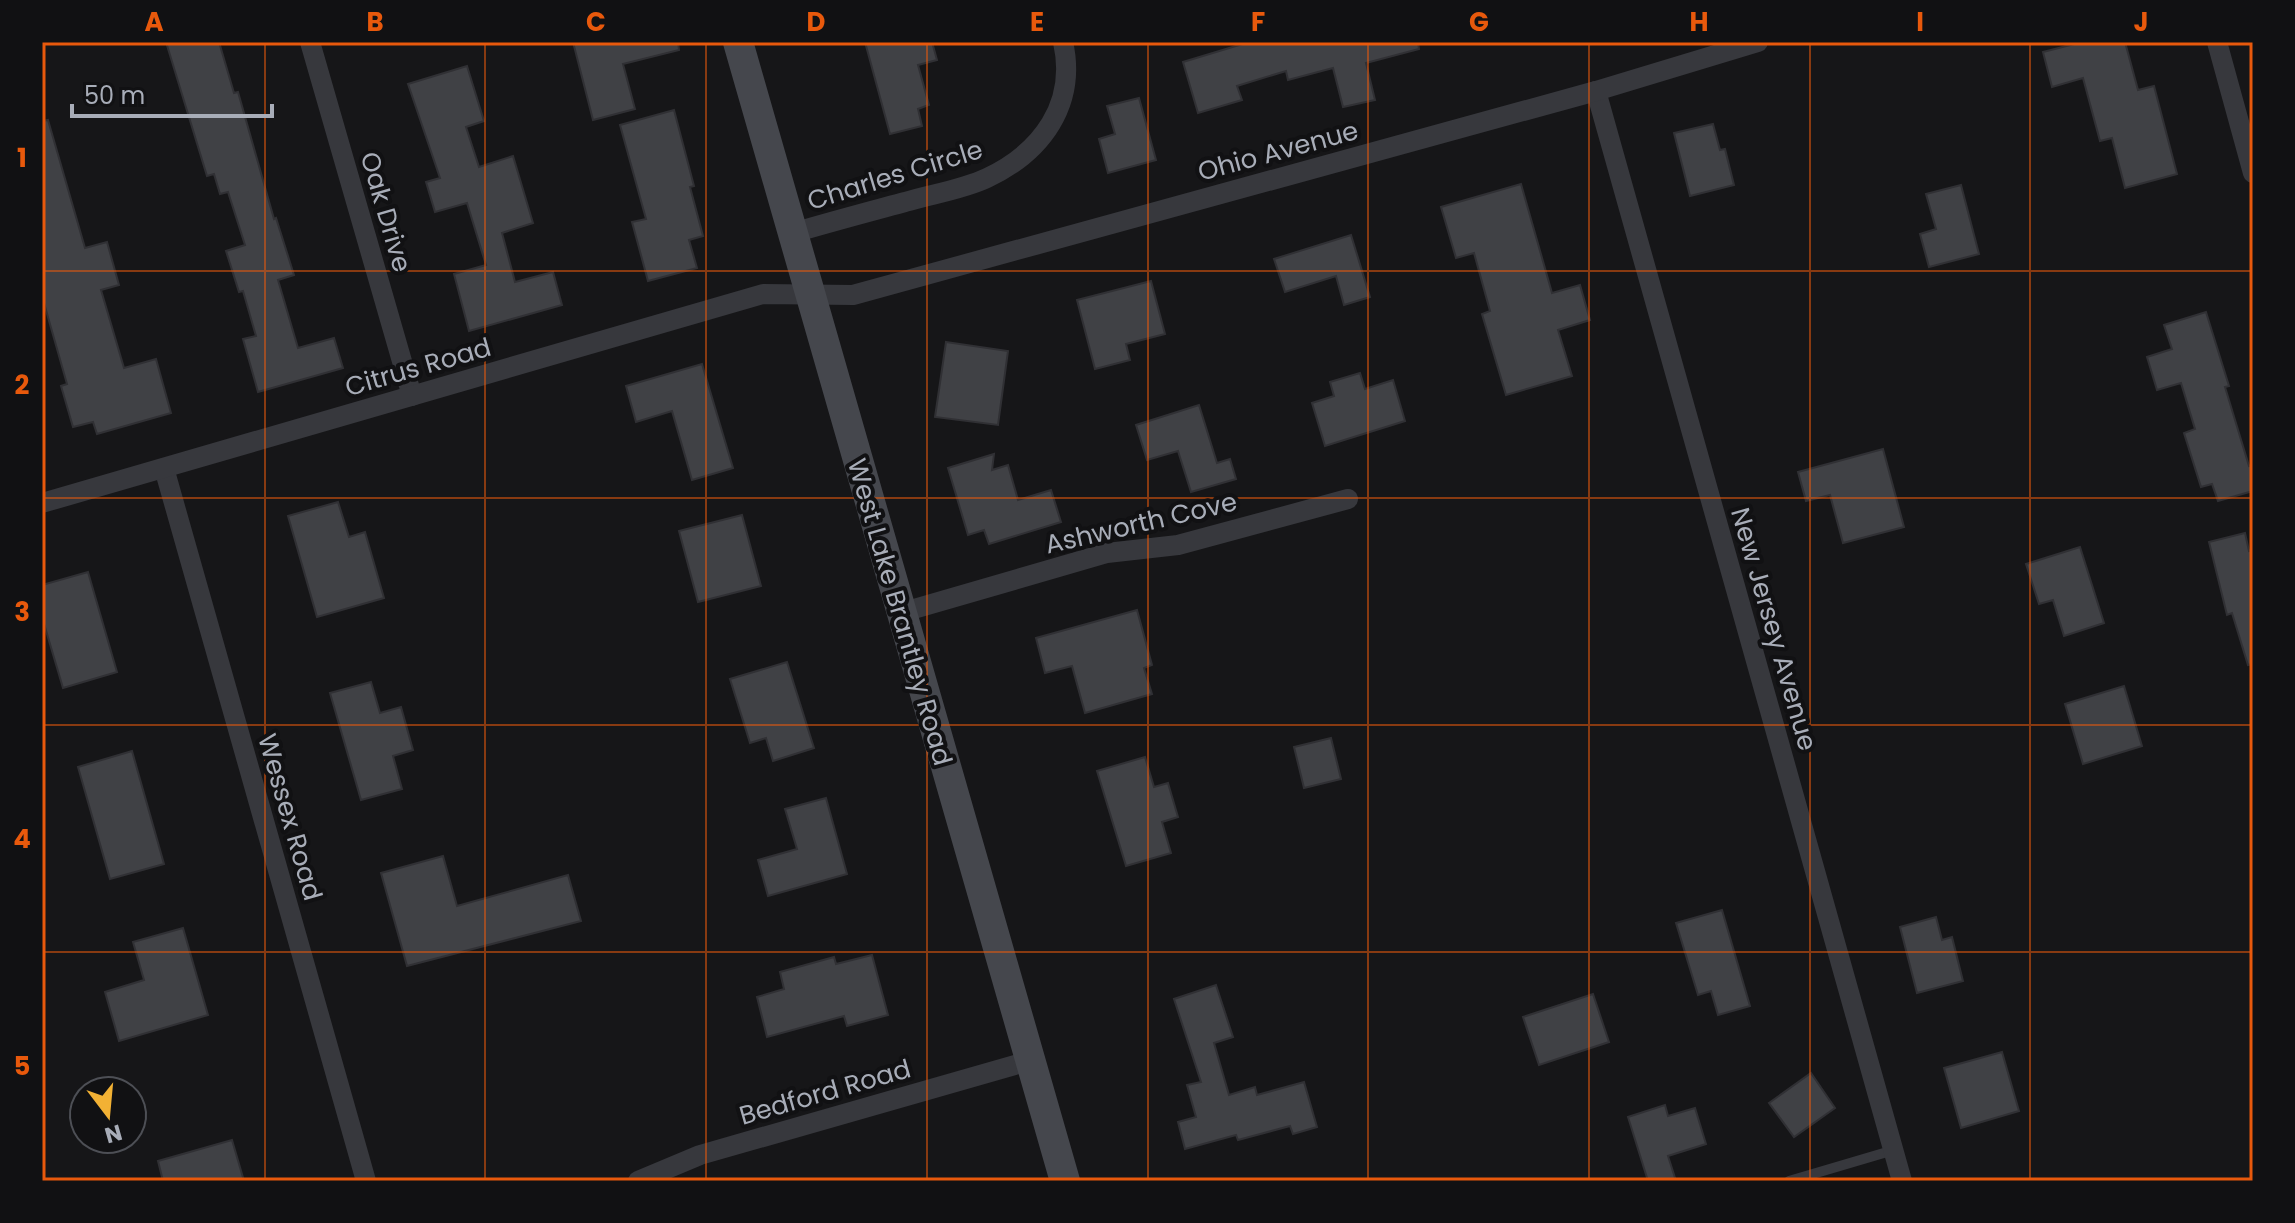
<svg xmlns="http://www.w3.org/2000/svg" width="2295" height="1223" viewBox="0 0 2295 1223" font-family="Poppins,sans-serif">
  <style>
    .building { fill: #404145; stroke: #303034; stroke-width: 2 }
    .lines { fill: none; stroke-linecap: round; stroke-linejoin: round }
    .lane { stroke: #37383d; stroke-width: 10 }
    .street { stroke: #37383d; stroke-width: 20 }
    .secondary { stroke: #45474d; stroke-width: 30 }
    .grid { fill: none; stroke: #e8590c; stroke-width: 2; stroke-opacity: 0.55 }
    .labels { text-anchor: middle; stroke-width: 8; stroke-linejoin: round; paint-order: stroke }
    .street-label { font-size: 26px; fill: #a8adb8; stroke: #111113 }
    .neatline { fill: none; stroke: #e8590c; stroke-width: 3 }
    .grid-label { font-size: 26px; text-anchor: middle; font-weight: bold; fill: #e8590c }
  </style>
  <rect width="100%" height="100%" fill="#161618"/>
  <g class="building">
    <path d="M 166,42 L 219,42 L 234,93 L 238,92 L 274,219 L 276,218 L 294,275 L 278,280 L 298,348 L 334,338 L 343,368 L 258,392 L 243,339 L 256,336 L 243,291 L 239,292 L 226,251 L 245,245 L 228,192 L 220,194 L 214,174 L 207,176 Z"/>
    <path d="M 573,42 L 678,42 L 679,50 L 623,64 L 635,109 L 593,120 Z"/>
    <path d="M 865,42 L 932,42 L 937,60 L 918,65 L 929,105 L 918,109 L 922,126 L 890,134 Z"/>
    <path d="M 1249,42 L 1418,42 L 1419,49 L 1366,63 L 1375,100 L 1343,107 L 1333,68 L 1288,80 L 1286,71 L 1237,86 L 1242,100 L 1198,113 L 1183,62 Z"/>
    <path d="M 2082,42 L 2125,42 L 2138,90 L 2154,86 L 2177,174 L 2125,188 L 2112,138 L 2100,141 L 2083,78 L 2052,87 L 2043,52 Z"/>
    <path d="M 467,66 L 484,121 L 466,127 L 479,167 L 513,156 L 533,223 L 502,233 L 515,282 L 553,272 L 562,305 L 469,331 L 454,274 L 486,265 L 467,203 L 435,212 L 426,182 L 440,178 L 408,84 Z"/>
    <path d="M 1139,98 L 1156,160 L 1108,173 L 1099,139 L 1115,134 L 1107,106 Z"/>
    <path d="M 674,110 L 694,186 L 690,187 L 703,236 L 689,240 L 697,268 L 648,281 L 632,222 L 646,219 L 620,125 Z"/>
    <path d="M 48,120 L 85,248 L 107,242 L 119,285 L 101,290 L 124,368 L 156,359 L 171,413 L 97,434 L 93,422 L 73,427 L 61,386 L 67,384 L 42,296 L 42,121 Z"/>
    <path d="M 1713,124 L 1720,150 L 1725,149 L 1734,185 L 1690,196 L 1674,133 Z"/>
    <path d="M 1521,184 L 1552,293 L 1580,285 L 1590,320 L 1558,330 L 1572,376 L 1506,395 L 1482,314 L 1490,311 L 1474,253 L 1456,258 L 1441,207 Z"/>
    <path d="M 1961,185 L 1979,254 L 1929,267 L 1920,234 L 1936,229 L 1926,194 Z"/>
    <path d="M 1351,235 L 1370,297 L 1344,305 L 1336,276 L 1285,292 L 1274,259 Z"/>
    <path d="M 1151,281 L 1165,334 L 1126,344 L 1130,360 L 1095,369 L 1077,300 Z"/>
    <path d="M 2206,312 L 2229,386 L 2225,387 L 2249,466 L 2253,465 L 2253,491 L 2218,501 L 2212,484 L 2201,487 L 2184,433 L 2195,429 L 2181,383 L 2157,390 L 2147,357 L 2172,349 L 2164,325 Z"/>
    <path d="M 946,342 L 1008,351 L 998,425 L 935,417 Z"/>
    <path d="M 702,364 L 733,468 L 692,480 L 672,411 L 636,422 L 626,386 Z"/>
    <path d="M 1360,373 L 1365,389 L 1393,380 L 1405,421 L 1325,446 L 1312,403 L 1334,396 L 1330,382 Z"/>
    <path d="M 1199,405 L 1217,463 L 1230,459 L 1236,479 L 1191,492 L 1178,451 L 1147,460 L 1136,425 Z"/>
    <path d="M 1883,449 L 1904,527 L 1843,543 L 1830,495 L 1806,501 L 1798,472 Z"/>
    <path d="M 994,454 L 992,470 L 1008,465 L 1018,500 L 1051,490 L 1061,522 L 989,544 L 984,530 L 968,535 L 948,468 Z"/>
    <path d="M 338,502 L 349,537 L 365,532 L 384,598 L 317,617 L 288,516 Z"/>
    <path d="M 742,515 L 761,586 L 698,602 L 679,531 Z"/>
    <path d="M 2245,533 L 2249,551 L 2253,550 L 2253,664 L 2248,665 L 2232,613 L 2227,615 L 2209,542 Z"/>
    <path d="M 2080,547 L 2104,623 L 2064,636 L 2053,600 L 2039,604 L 2026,564 Z"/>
    <path d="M 88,572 L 117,672 L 63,688 L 42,617 L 42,585 Z"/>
    <path d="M 1137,610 L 1152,665 L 1144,668 L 1152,694 L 1085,713 L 1072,666 L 1045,673 L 1036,638 Z"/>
    <path d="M 787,662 L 814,748 L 773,761 L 766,738 L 750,743 L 730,679 Z"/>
    <path d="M 371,682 L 380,713 L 401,707 L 413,750 L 393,756 L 402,789 L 361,800 L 330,693 Z"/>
    <path d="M 2124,686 L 2142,746 L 2083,764 L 2065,704 Z"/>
    <path d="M 1331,738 L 1341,779 L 1304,788 L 1294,747 Z"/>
    <path d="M 132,751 L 164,864 L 110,879 L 78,767 Z"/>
    <path d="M 1145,757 L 1154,787 L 1168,783 L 1178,817 L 1162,822 L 1171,853 L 1126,866 L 1097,771 Z"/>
    <path d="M 826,798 L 847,874 L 768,896 L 758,860 L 797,849 L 785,809 Z"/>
    <path d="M 443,856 L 457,906 L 568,875 L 581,921 L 407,966 L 381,873 Z"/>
    <path d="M 1722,910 L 1750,1006 L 1718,1015 L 1711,991 L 1698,995 L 1676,923 Z"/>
    <path d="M 1936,917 L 1942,940 L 1952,937 L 1963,981 L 1917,993 L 1900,927 Z"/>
    <path d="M 183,928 L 208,1015 L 119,1041 L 105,992 L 144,980 L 133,942 Z"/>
    <path d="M 872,955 L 888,1015 L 847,1026 L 844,1016 L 767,1037 L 757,997 L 784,989 L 780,972 L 834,957 L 836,964 Z"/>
    <path d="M 1216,985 L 1233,1037 L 1214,1043 L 1229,1095 L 1255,1087 L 1257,1095 L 1304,1082 L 1317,1127 L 1293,1134 L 1290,1126 L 1238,1140 L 1236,1135 L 1185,1149 L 1178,1122 L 1196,1117 L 1187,1085 L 1201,1082 L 1174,999 Z"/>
    <path d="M 1593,994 L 1609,1042 L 1539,1065 L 1523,1017 Z"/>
    <path d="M 2002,1052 L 2019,1111 L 1961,1128 L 1944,1068 Z"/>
    <path d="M 1811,1073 L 1835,1108 L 1794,1137 L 1769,1103 Z"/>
    <path d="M 1665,1105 L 1668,1116 L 1695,1108 L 1706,1144 L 1668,1156 L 1676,1181 L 1648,1181 L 1628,1117 Z"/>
    <path d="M 232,1140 L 244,1181 L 163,1181 L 158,1161 Z"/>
  </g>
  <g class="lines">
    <path class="lane" d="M 1789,1181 L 1894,1150"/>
    <g class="street">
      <path d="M 310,42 L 412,396"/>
      <path d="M 2217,42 L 2253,173"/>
      <path d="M 1596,91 L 1902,1181"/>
      <path d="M 793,233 C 830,222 868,212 905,202 C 931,194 962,190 987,178 C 1042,152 1077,104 1063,42"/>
      <path d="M 164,468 L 366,1181"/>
      <path d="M 42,503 L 763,294 L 853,295 L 1596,91 L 1758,42"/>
      <path d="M 900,613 L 1107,553 L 1178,545 L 1348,499"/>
      <path d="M 638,1181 L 700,1155 L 1029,1061"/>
    </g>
    <path class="secondary" d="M 738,42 L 1065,1181"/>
  </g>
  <path class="grid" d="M 265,42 L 265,1181M 485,42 L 485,1181M 706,42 L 706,1181M 927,42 L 927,1181M 1148,42 L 1148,1181M 1368,42 L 1368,1181M 1589,42 L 1589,1181M 1810,42 L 1810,1181M 2030,42 L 2030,1181M 42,271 L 2253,271M 42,498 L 2253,498M 42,725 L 2253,725M 42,952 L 2253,952"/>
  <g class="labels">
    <g class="street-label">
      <text transform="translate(1278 151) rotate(-15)" y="9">Ohio Avenue</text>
      <text transform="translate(895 175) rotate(-17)" y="9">Charles Circle</text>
      <text transform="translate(386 212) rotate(74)" y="9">Oak Drive</text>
      <text transform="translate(418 367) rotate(-16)" y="9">Citrus Road</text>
      <text transform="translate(1141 523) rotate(-13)" y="9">Ashworth Cove</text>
      <text transform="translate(900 612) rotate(74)" y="9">West Lake Brantley Road</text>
      <text transform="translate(1774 629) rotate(74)" y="9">New Jersey Avenue</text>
      <text transform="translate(290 817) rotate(74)" y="9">Wessex Road</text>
      <text transform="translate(825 1092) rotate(-16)" y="9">Bedford Road</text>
    </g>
  </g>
  <rect width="2295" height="1223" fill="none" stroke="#111113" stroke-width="88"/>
  <g transform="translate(108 1115) rotate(164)"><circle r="38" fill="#111113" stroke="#4d4f55" stroke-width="2"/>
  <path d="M0-6L14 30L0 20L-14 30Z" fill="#f2b134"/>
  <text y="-12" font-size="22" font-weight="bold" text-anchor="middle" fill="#a8adb8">N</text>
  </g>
  <path d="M72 104v12h200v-12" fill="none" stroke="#a8adb8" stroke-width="4"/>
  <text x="84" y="104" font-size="24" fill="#a8adb8" stroke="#111113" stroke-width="6" paint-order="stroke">50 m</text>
  <rect x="44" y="44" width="2207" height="1135" class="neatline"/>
  <g class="grid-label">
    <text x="154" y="31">A</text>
    <text x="375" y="31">B</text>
    <text x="596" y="31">C</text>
    <text x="816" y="31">D</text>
    <text x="1037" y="31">E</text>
    <text x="1258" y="31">F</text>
    <text x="1479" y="31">G</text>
    <text x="1699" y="31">H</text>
    <text x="1920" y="31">I</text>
    <text x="2141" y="31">J</text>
    <text x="22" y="167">1</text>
    <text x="22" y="394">2</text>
    <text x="22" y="621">3</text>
    <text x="22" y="848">4</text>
    <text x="22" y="1075">5</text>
  </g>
</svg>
